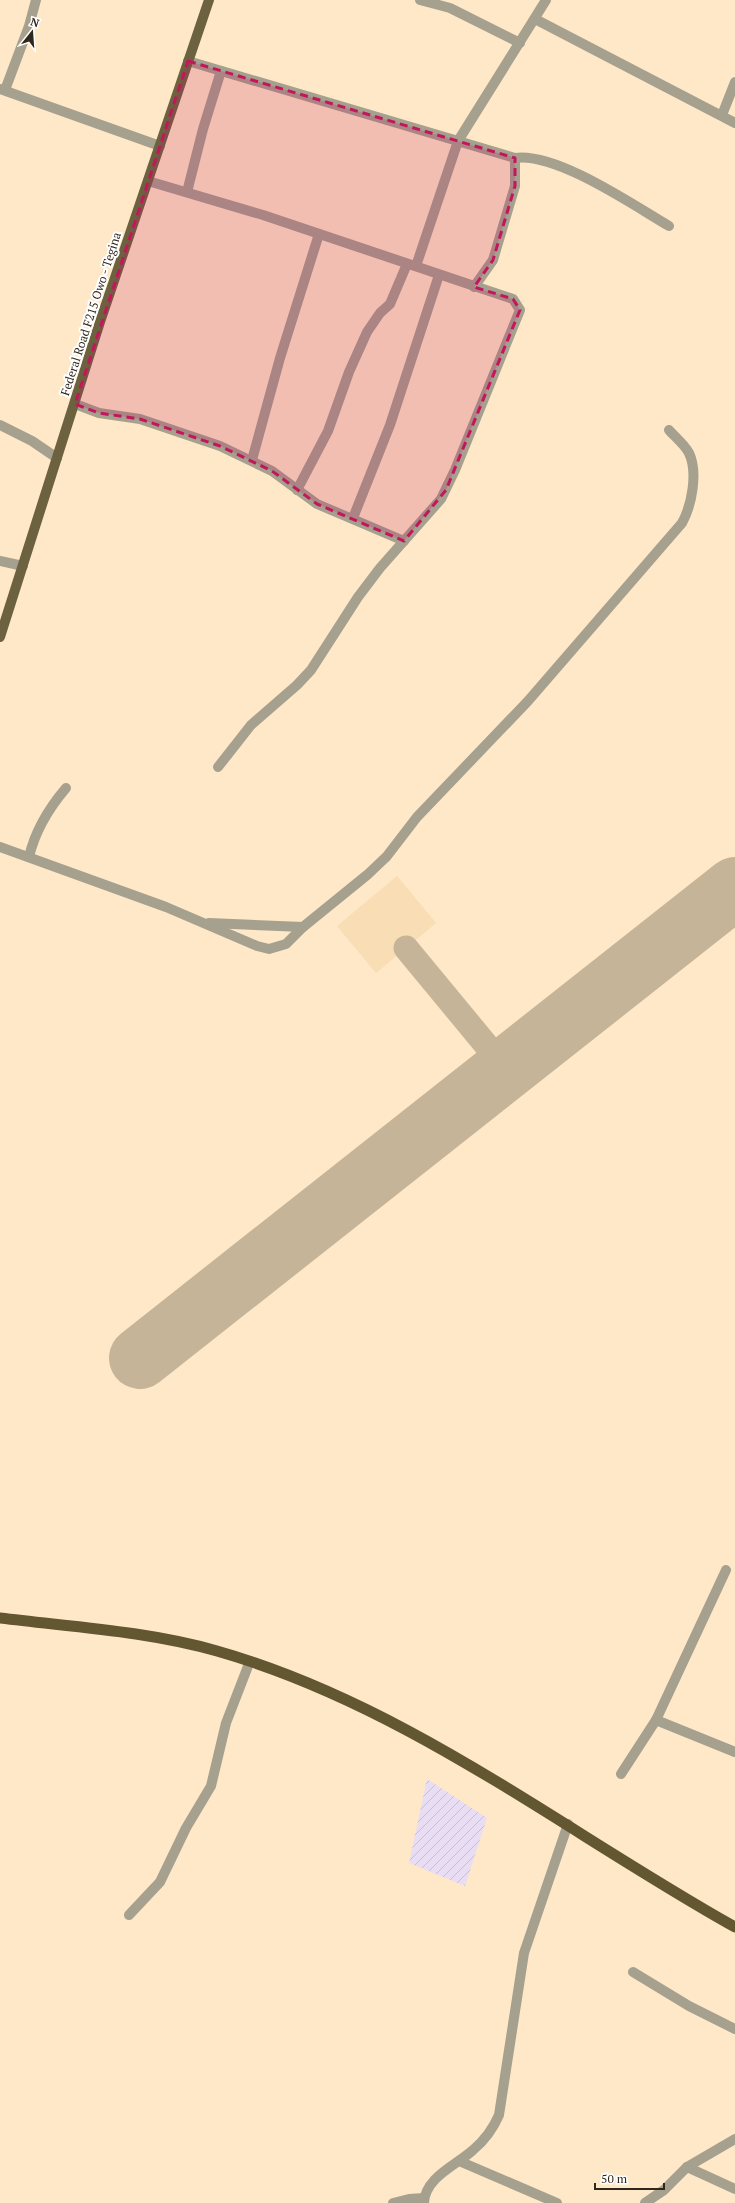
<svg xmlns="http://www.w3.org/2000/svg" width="735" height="2203" viewBox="0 0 735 2203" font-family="'PT Serif',serif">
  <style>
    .industrial { fill: url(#industrial-furrows) }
    .built { fill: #f8ddb5 }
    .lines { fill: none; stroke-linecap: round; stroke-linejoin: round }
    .taxiway { stroke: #c6b499; stroke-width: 25 }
    .runway { stroke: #c6b499; stroke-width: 62 }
    .minor { stroke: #a6a08e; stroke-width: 10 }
    .primary { stroke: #6d6240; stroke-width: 10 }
    .trunk { stroke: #635732; stroke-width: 11 }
    .marked { fill: #c2185b; fill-opacity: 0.2; stroke: #c2185b; stroke-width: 3; stroke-dasharray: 8 5; stroke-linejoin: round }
    .labels { text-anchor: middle; stroke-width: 4; stroke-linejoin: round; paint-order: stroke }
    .street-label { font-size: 12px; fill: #30271b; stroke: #fff }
  </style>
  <defs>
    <pattern id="industrial-furrows" width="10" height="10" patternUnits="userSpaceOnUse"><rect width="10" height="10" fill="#e8ddf2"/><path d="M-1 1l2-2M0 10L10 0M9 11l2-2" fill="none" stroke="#c7becf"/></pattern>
  </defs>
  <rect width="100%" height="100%" fill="#ffe8c8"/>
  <path class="industrial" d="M 427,1779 L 487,1818 L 465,1886 L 409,1863 Z"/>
  <path class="built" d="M 397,876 L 436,923 L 376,973 L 337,926 Z"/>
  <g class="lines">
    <path class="taxiway" d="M 406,948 L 506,1069"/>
    <path class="runway" d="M 140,1358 L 735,888"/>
    <g class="minor">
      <path d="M 420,0 L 450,8 L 520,43"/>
      <path d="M 535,19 L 735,123"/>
      <path d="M 188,61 L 515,158 C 556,152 633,205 669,226"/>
      <path d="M 0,89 L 160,146"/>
      <path d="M 5,90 L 29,26 L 36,0"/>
      <path d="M 722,115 L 735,82"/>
      <path d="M 148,181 L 263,215 L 513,299 L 520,310 L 455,470 L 441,499 L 380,568 L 358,597 L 311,670 L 297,685 L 251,725 L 218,767"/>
      <path d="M 187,192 L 203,129 L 221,71"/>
      <path d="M 416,266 L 458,141 L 546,0"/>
      <path d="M 474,287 L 493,260 L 515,186 L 515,158"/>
      <path d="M 75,404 L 99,413 L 140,419 L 220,446 L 272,471 L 317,504 L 404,541"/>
      <path d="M 0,425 L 32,441 L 57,458"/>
      <path d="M 252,460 L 280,358 L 319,234"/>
      <path d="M 297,490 L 328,431 L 349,372 L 367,332 L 380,313 L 390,304 L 407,264"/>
      <path d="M 353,518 L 390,425 L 439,275"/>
      <path d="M 0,561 L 23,566"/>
      <path d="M 0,847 L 166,907 L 257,946 L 269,949 L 286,944 L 303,927 L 367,875 L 387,856 L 417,817 L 528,701 L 682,523 C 692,505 698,472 689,453 C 685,445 675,437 669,430"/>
      <path d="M 29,857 C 35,831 49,808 66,788"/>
      <path d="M 209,923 L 303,927"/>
      <path d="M 656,1720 L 735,1752"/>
      <path d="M 621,1774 L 656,1720 L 726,1570"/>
      <path d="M 129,1915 L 160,1882 L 186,1828 L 211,1786 L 226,1723 L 250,1661"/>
      <path d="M 633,1972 L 689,2006 L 735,2029"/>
      <path d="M 459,2161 L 557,2203"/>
      <path d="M 687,2167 L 735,2189"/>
      <path d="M 393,2203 L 409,2199 L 424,2198"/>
      <path d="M 424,2203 C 425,2177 457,2165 473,2150 C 485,2140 493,2129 499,2115 L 524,1953 L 568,1824"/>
      <path d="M 645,2203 L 664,2190 L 687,2167 L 735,2139"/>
    </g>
    <path class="primary" d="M 0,637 L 100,322 L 209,0"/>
    <path class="trunk" d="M 0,1618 C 72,1627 147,1631 217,1651 C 407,1705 565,1832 735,1927"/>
  </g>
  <path class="marked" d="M 188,61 L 515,158 L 515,186 L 493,260 L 474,287 L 513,299 L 520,310 L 446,490 L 404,541 L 317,504 L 272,471 L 220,446 L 140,419 L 99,413 L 75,404 Z"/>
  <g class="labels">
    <g class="street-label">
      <text transform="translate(91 314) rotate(-72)" y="4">Federal Road F215 Owo - Tegina</text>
    </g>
  </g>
  <g transform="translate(32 32) rotate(17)" stroke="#ffffff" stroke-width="3" paint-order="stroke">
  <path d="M0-3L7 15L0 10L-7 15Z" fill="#30271b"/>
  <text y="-6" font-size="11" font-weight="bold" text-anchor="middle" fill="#30271b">N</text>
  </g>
  <path d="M595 2183v6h69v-6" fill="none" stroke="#30271b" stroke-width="2"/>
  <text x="601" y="2183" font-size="12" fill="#30271b" stroke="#ffffff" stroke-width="3" paint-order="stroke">50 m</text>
</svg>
